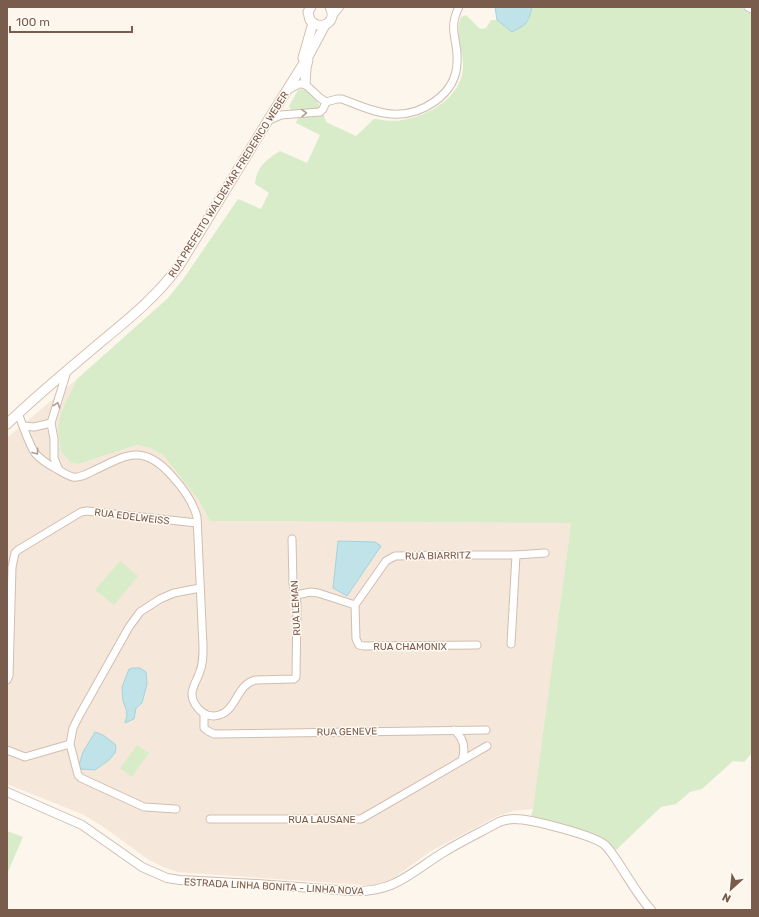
<svg xmlns="http://www.w3.org/2000/svg" width="759" height="917" viewBox="0 0 759 917" font-family="Rubik,sans-serif">
  <style>
    .residential { fill: #f5e8da }
    .green { fill: #d8ecc9 }
    .water { fill: #bfe3e8; stroke: #a5d3da }
    .lines { fill: none; stroke-linecap: round; stroke-linejoin: round }
    .minor-casing { stroke: #d1beb0; stroke-width: 9 }
    .tertiary-casing { stroke: #d1beb0; stroke-width: 10 }
    .secondary-casing { stroke: #d6c0b0; stroke-width: 11 }
    .minor { stroke: #fff; stroke-width: 7 }
    .tertiary { stroke: #fff; stroke-width: 8 }
    .secondary { stroke: #fff; stroke-width: 9 }
    .oneway { stroke: #af9d94 }
    .labels { text-anchor: middle; stroke-width: 3; stroke-linejoin: round; paint-order: stroke }
    .street-label { font-size: 10px; fill: #7a5c4d; stroke: #fffaf3 }
  </style>
  <rect width="100%" height="100%" fill="#fdf6ec"/>
  <path class="residential" d="M 77,379 L 61,412 L 61,452 L 67,459 L 71,463 L 79,464 L 137,445 L 150,448 L 163,455 L 198,499 L 210,521 L 571,523 L 534,809 L 513,811 L 498,816 L 431,851 L 391,880 L 378,885 L 362,885 L 177,872 L 163,867 L 149,860 L 102,826 L 84,815 L 7,784 L 7,438 Z"/>
  <g class="green">
    <path d="M 532,7 L 752,7 L 752,753 L 744,762 L 733,761 L 702,789 L 690,792 L 676,804 L 661,807 L 616,850 L 605,840 L 595,835 L 531,816 L 533,809 L 571,523 L 210,521 L 198,499 L 163,455 L 150,448 L 137,445 L 79,464 L 71,463 L 61,452 L 58,429 L 61,412 L 77,379 L 168,298 L 184,278 L 238,199 L 261,209 L 269,193 L 255,184 C 257,166 266,160 280,151 L 307,163 L 320,135 L 296,123 L 298,118 L 324,115 L 326,122 L 356,136 L 374,119 C 383,120 393,122 402,120 C 428,116 461,98 463,68 C 464,51 454,33 461,17 L 466,15 L 480,29 L 486,28 L 491,20 L 497,20 L 512,32 L 529,20 Z"/>
    <path d="M 301,89 C 309,90 315,99 320,106 L 319,109 L 291,110 L 289,106 L 298,90 Z"/>
    <path d="M 120,561 L 138,576 L 114,605 L 95,590 Z"/>
    <path d="M 137,745 L 149,753 L 132,777 L 120,768 Z"/>
    <path d="M 7,831 L 23,837 L 7,874 Z"/>
  </g>
  <g class="water">
    <path d="M 495,7 L 532,7 C 528,24 527,24 512,32 L 497,20 Z"/>
    <path d="M 338,541 L 375,542 L 381,546 L 347,596 L 333,588 Z"/>
    <path d="M 133,668 L 140,668 L 146,672 L 147,684 L 142,703 L 136,708 L 134,719 L 125,723 L 127,715 L 126,709 L 123,701 L 122,687 L 129,669 Z"/>
    <path d="M 95,732 L 103,735 L 115,744 L 116,748 L 115,753 L 109,760 L 95,770 L 81,769 L 79,765 L 83,752 Z"/>
  </g>
  <g class="lines">
    <g class="minor-casing">
      <g id="minor">
        <path d="M 748,7 L 752,9"/>
        <path d="M 326,102 L 337,99 L 342,99 C 358,105 375,113 392,114 C 421,116 456,95 457,63 C 459,41 447,30 459,7"/>
        <path d="M 267,121 L 281,115 L 320,112 L 323,109 L 326,102 L 320,98 L 305,84 L 299,84 L 287,90"/>
        <path d="M 18,413 C 22,423 29,445 35,453 C 41,460 49,465 57,469 C 62,472 68,476 73,477 C 79,478 85,475 91,472 C 125,456 142,442 172,476 C 183,488 193,501 197,517 L 203,646 C 203,656 203,665 199,674 C 197,680 192,687 192,694 C 192,701 197,708 202,712 C 206,715 209,716 214,716 C 237,715 235,684 256,680 L 294,679 L 296,677 L 297,603 L 293,584 L 292,539"/>
        <path d="M 24,426 L 34,427 L 51,423"/>
        <path d="M 59,470 L 54,458 L 54,439 L 51,423 L 67,371"/>
        <path d="M 296,595 L 311,592 L 318,593 L 355,605"/>
        <path d="M 355,605 L 386,561 L 395,556 L 449,555 L 516,555 L 545,553"/>
        <path d="M 355,605 L 356,639 L 359,645 L 363,646 L 477,645"/>
        <path d="M 511,644 L 516,555"/>
        <path d="M 7,680 L 9,676 L 12,567 L 15,553 L 18,550 L 81,512 L 87,511 L 197,523"/>
        <path d="M 204,714 L 204,728 L 208,731 L 214,734 L 486,730"/>
        <path d="M 454,730 C 464,738 466,748 462,760"/>
        <path d="M 7,750 L 25,757 L 70,744"/>
        <path d="M 176,809 L 144,807 L 81,778 L 78,775 L 70,744 L 73,728 L 79,716 L 129,627 L 140,612 L 160,599 L 174,593 L 200,588"/>
        <path d="M 210,819 L 361,819 L 487,746"/>
      </g>
    </g>
    <g class="tertiary-casing">
      <g id="tertiary">
        <path d="M 332,16 L 339,7"/>
        <path d="M 7,792 L 82,825 L 142,867 L 167,878 L 180,880 L 257,884 L 352,891 C 395,893 411,872 444,852 C 462,841 481,832 499,822 C 504,820 509,819 514,819 C 531,819 593,835 605,845 C 612,852 617,861 623,870 C 632,884 640,898 651,910"/>
      </g>
    </g>
    <g class="secondary-casing">
      <g id="secondary">
        <path d="M 311,7 L 308,12 L 310,20 C 321,32 338,22 330,7"/>
        <path d="M 303,58 L 313,23"/>
        <path d="M 305,84 L 306,68 L 308,60"/>
        <path d="M 7,424 C 37,395 70,368 102,341 C 130,318 157,296 179,266 L 267,122 L 309,55 L 325,25"/>
      </g>
    </g>
    <use href="#minor" class="minor"/>
    <use href="#tertiary" class="tertiary"/>
    <use href="#secondary" class="secondary"/>
  </g>
  <defs><path id="oneway-chevron" d="M-2-3.5L2.5 0L-2 3.5" fill="none" stroke-width="1.6" stroke-linecap="round" stroke-linejoin="round"/></defs>
  <g class="oneway">
    <use href="#oneway-chevron" transform="translate(304 113) rotate(-2)"/>
    <use href="#oneway-chevron" transform="translate(57 405) rotate(-71)"/>
    <use href="#oneway-chevron" transform="translate(36 452) rotate(53)"/>
  </g>
  <g class="labels">
    <g class="street-label">
      <text transform="translate(228 184) rotate(-58)" y="4">RUA PREFEITO WALDEMAR FREDERICO WEBER</text>
      <text transform="translate(132 516) rotate(7)" y="4">RUA EDELWEISS</text>
      <text transform="translate(438 555) rotate(-1)" y="4">RUA BIARRITZ</text>
      <text transform="translate(295 608) rotate(-93)" y="4">RUA LEMAN</text>
      <text x="410" y="650">RUA CHAMONIX</text>
      <text transform="translate(347 731) rotate(-1)" y="4">RUA GENEVE</text>
      <text x="322" y="823">RUA LAUSANE</text>
      <text transform="translate(274 886) rotate(3)" y="4">ESTRADA LINHA BONITA - LINHA NOVA</text>
    </g>
  </g>
  <rect width="759" height="917" fill="none" stroke="#7a5c4d" stroke-width="16"/>
  <g transform="translate(731 889) rotate(207)" stroke="#fffaf3" stroke-width="3" paint-order="stroke">
  <path d="M0-3L7 15L0 10L-7 15Z" fill="#7a5c4d"/>
  <text y="-6" font-size="11" font-weight="bold" text-anchor="middle" fill="#7a5c4d">N</text>
  </g>
  <path d="M10 26v6h122v-6" fill="none" stroke="#7a5c4d" stroke-width="2"/>
  <text x="16" y="26" font-size="12" fill="#7a5c4d" stroke="#fffaf3" stroke-width="3" paint-order="stroke">100 m</text>
</svg>
